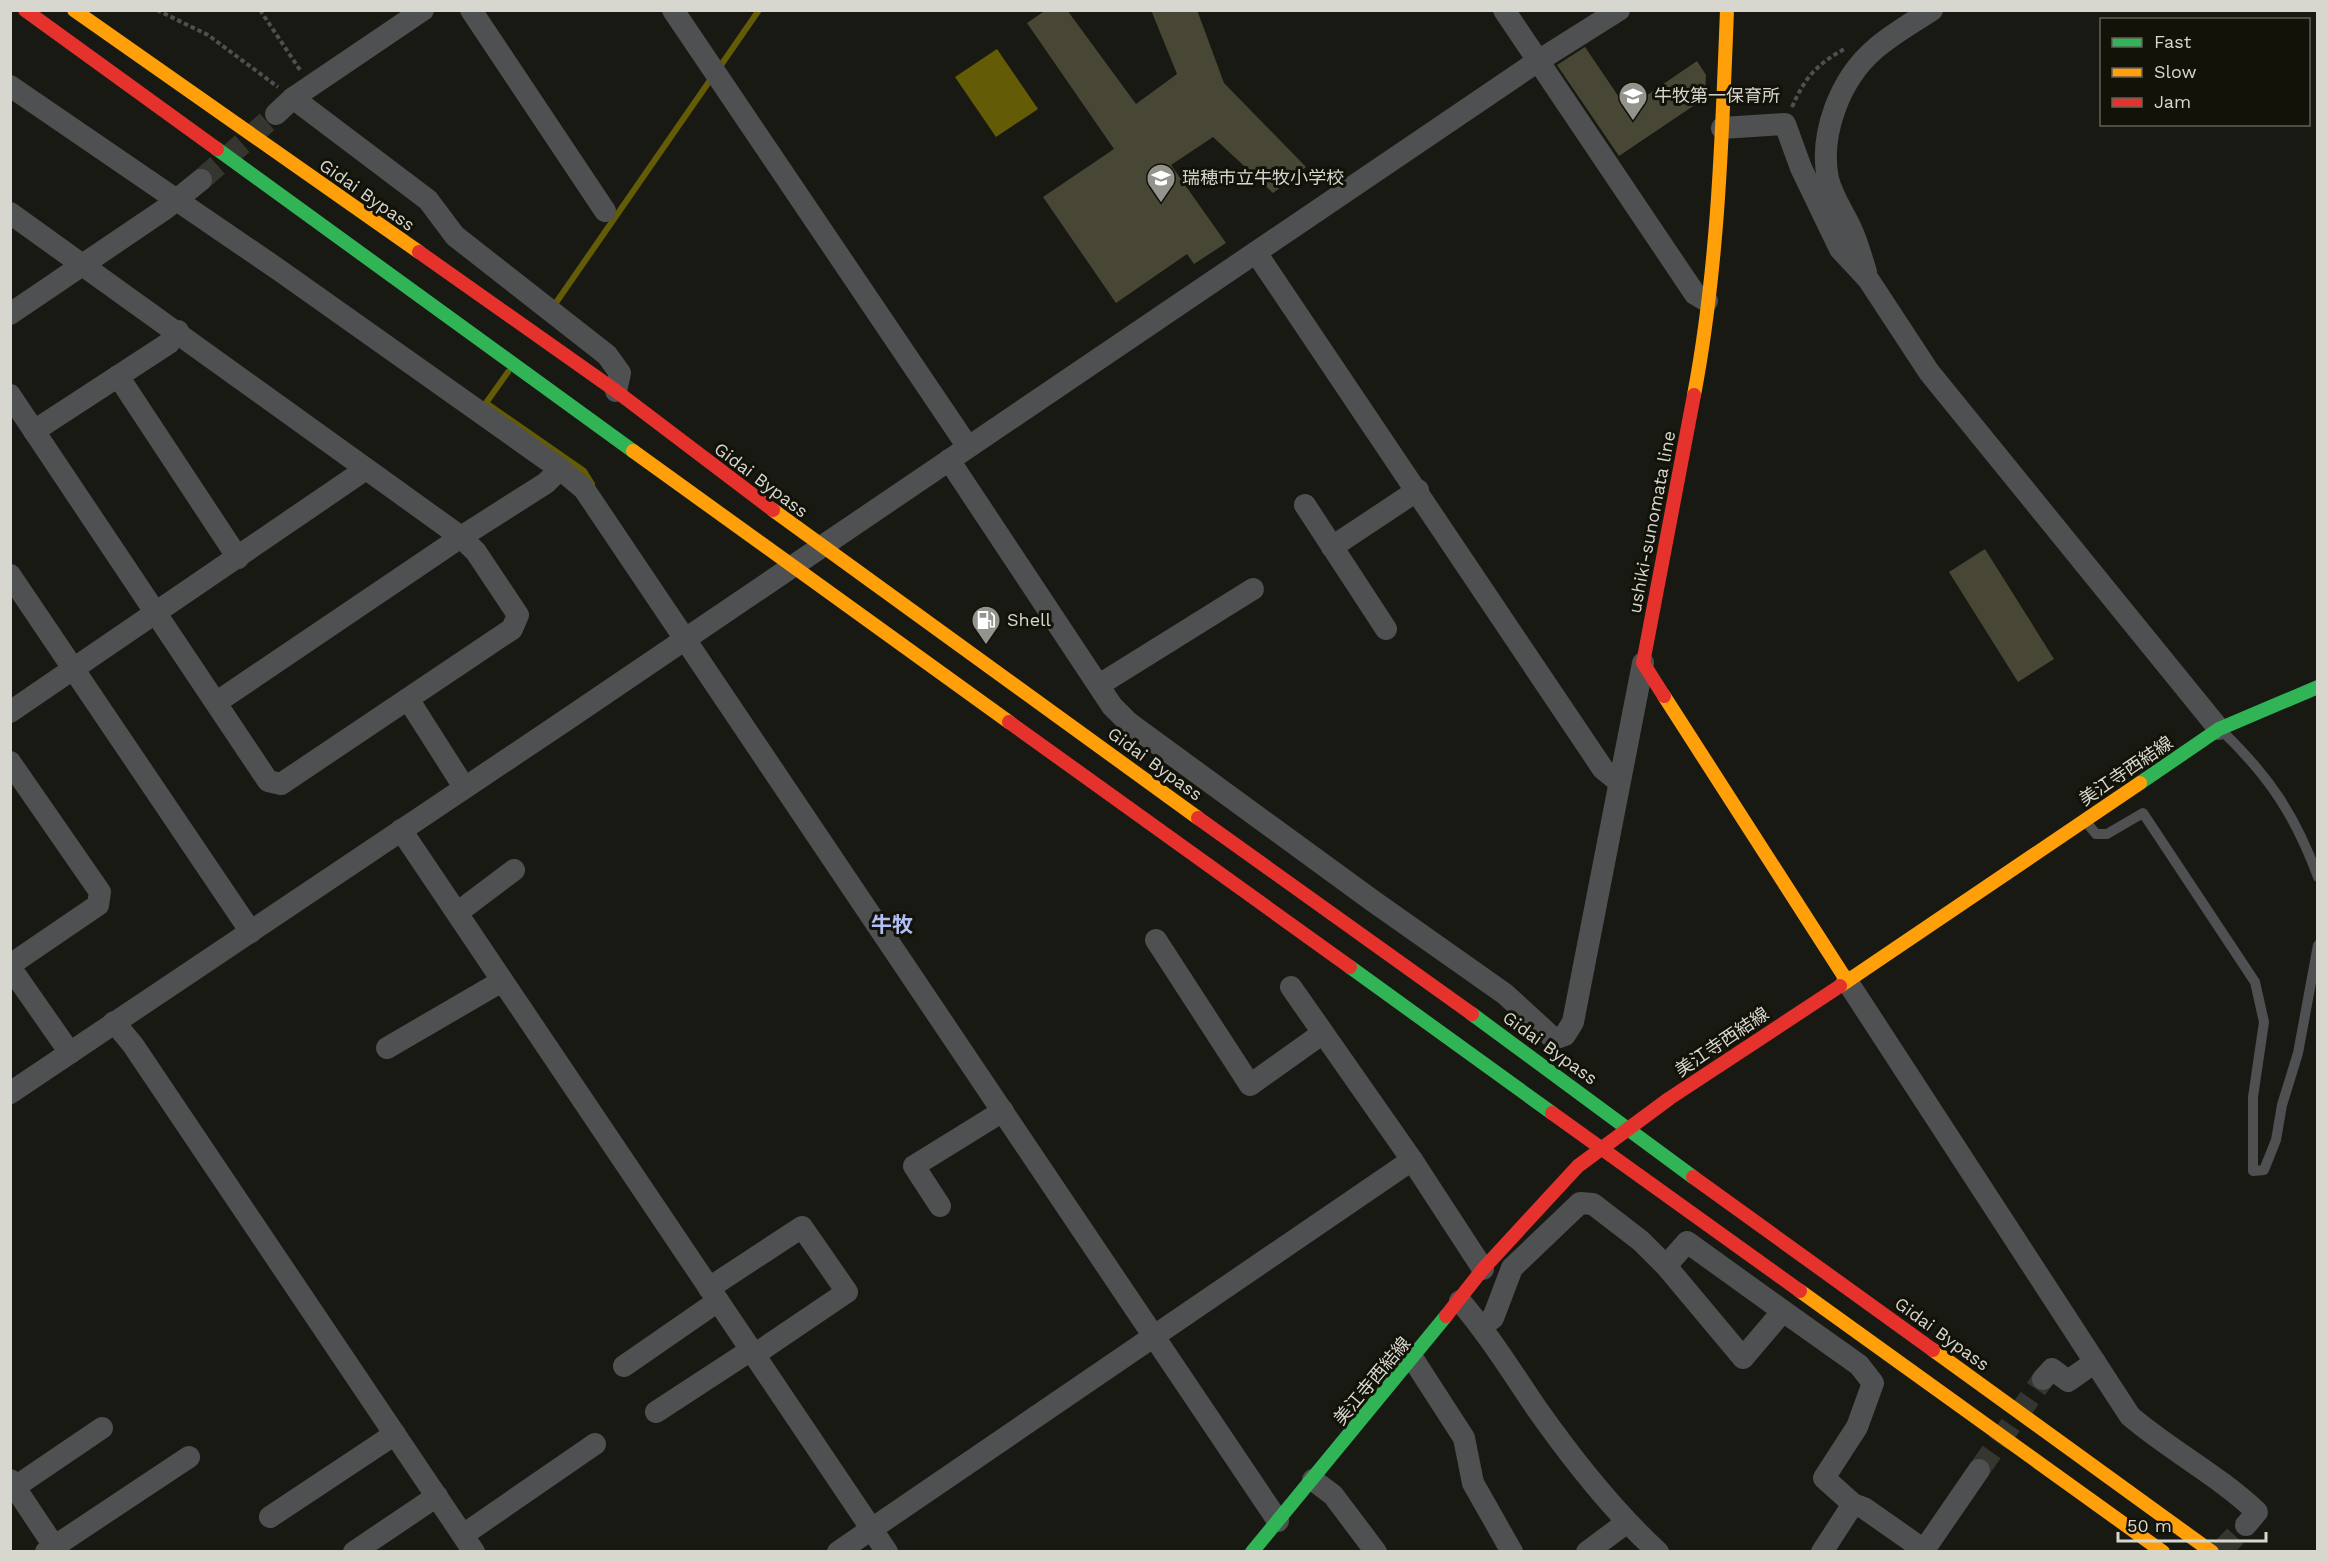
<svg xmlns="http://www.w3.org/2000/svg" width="2328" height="1562" viewBox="0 0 2328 1562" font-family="'Work Sans','Noto Sans JP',sans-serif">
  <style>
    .water { fill: #645b06 }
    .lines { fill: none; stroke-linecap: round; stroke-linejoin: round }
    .stream { stroke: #645b06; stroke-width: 6 }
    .building { fill: #484635 }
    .street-tunnel { stroke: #363630; stroke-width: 22; stroke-dasharray: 22 11; stroke-linecap: butt }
    .path { stroke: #4e4f4e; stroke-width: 4; stroke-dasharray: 4.5 3; stroke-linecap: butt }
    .lane { stroke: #4f5051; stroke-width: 10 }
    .street { stroke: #4f5051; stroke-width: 22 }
    .fast { stroke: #30b455; stroke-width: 14 }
    .slow { stroke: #ff9f0a; stroke-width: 14 }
    .jam { stroke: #e5322d; stroke-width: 14 }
    .labels { text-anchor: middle; stroke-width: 6; stroke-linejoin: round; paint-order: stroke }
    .poi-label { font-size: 18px; fill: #d7d7d0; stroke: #131208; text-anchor: start }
    .street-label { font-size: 18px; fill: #d7d7d0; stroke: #131208 }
    .quarter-label { font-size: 21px; font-weight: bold; fill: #b2bff7; stroke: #131208 }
  </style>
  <rect width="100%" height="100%" fill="#191914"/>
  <path class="water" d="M 997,49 L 1038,109 L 996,137 L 955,77 Z"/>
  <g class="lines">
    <g class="stream">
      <path d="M 719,68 L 759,10"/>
      <path d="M 553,307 L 713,76"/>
      <path d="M 508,372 L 486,403 L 584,471 L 592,484"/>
    </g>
  </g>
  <g class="building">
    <path d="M 1046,10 L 1067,10 L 1136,104 L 1177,74 L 1151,10 L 1197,10 L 1224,83 L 1306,167 L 1273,193 L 1213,137 L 1171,165 L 1226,243 L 1194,264 L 1187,254 L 1116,303 L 1043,197 L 1114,149 L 1027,23 Z"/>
    <path d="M 1585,47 L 1627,109 L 1697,61 L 1706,75 L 1705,98 L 1619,156 L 1557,65 Z"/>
    <path d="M 1985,549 L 2054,659 L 2018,682 L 1949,572 Z"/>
  </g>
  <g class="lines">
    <g class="street-tunnel">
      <path d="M 201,180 L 276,114"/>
      <path d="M 1979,1470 L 2043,1379"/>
      <path d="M 2220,1552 L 2246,1525"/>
    </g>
    <g class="path">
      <path d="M 157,10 L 208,35 L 278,87"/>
      <path d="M 260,10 L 300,70"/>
      <path d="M 1792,107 C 1805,77 1817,64 1846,48"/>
    </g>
    <g class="lane">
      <path d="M 2222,731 C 2269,776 2295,815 2318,877"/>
      <path d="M 2087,823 L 2096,834 L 2107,834 L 2143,813 L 2255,982 L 2264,1022 L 2253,1097 L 2253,1171 L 2264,1170 L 2276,1140 L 2282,1105 L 2298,1053 L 2318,945"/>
    </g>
    <g class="street">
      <path d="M 471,10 L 605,211"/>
      <path d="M 673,10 L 968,447"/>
      <path d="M 1504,10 L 1695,294 L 1707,301"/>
      <path d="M 10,86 L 279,270 L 560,469 L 584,489 L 1278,1521"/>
      <path d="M 293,98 L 428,200 L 455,236 L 607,355 L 620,373 L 616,391"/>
      <path d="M 276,114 L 293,98 L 423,10"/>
      <path d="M 1722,128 L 1785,124 L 1801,168 L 1840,249 L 1868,279 L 1929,372 L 2219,729"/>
      <path d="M 10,213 L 461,537 L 476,552 L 518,615 L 512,629 L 281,784 L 268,781 L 10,395"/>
      <path d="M 1257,254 L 1603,769 L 1619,782"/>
      <path d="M 1866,272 C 1862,259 1858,245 1853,233 C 1845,214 1833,199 1828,179 C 1819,134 1840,79 1875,49 C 1892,34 1912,23 1932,10"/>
      <path d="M 10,314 L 165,209 L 201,180"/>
      <path d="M 118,376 L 238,558"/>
      <path d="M 34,431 L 169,343 L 178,331"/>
      <path d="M 949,460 L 1112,706 L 1129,723 L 1373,901 L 1505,994 L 1554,1039 L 1565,1035 L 1573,1022 L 1643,663"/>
      <path d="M 1305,505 L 1386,629"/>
      <path d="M 1332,547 L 1418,490"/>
      <path d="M 10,575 L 251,932"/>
      <path d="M 1099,685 L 1253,589"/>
      <path d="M 408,699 L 464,787"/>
      <path d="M 217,702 L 461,537 L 546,483 L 560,469"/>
      <path d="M 10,712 L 366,469"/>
      <path d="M 10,762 L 100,892 L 98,905 L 10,965"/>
      <path d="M 401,830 L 887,1552"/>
      <path d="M 457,913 L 514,870"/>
      <path d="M 1156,940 L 1250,1085 L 1323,1033"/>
      <path d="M 10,967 L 70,1053"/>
      <path d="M 1847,981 L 2130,1416 C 2171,1451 2218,1475 2257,1512 L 2246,1525"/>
      <path d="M 1291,987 L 1412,1160 L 1483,1269"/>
      <path d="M 114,1022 L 133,1045 L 474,1552"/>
      <path d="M 387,1048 L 502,981"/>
      <path d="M 10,1093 L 566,720 L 1538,61 L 1619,10"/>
      <path d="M 940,1206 L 914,1166 L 1003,1111"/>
      <path d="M 1666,1266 L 1687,1242 L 1783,1311"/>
      <path d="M 709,1288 L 802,1227 L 847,1292 L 754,1355"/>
      <path d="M 1460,1301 C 1489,1335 1512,1372 1537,1409 C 1573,1460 1612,1510 1658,1552"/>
      <path d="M 1481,1326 L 1493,1318 L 1512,1268 L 1580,1203 L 1593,1204 L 1641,1241 L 1666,1266 L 1743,1358 L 1783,1311 L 1859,1365 L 1873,1383 L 1857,1427 L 1824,1478 L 1853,1504 L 1822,1552"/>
      <path d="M 1413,1359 L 1464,1438 L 1473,1483 L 1512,1552"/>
      <path d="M 624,1366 L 718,1301"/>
      <path d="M 2043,1379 L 2052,1369 L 2068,1381 L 2095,1362"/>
      <path d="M 656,1412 L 751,1350"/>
      <path d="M 10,1480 L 58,1552"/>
      <path d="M 1313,1480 L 1333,1495 L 1376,1552"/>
      <path d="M 15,1487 L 102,1428"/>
      <path d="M 1853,1504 L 1864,1508 L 1924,1550 L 1979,1470"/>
      <path d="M 270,1517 L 395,1434"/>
      <path d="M 463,1535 L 595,1444"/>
      <path d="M 46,1552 L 189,1457"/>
      <path d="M 354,1552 L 437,1496"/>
      <path d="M 838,1552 L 1412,1160"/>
      <path d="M 1587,1552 L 1626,1523"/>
    </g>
    <g class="fast">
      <path d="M 217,149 L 633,451"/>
      <path d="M 2140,783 L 2219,729 L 2318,687"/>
      <path d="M 1350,967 L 1552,1113"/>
      <path d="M 1472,1014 L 1693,1177"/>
      <path d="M 1252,1552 L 1446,1316"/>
    </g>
    <g class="slow">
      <path d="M 74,10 L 419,252"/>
      <path d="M 1694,395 C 1718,269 1722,138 1727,10"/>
      <path d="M 633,451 L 1009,722"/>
      <path d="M 773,510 L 1198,818"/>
      <path d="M 1664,696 L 1847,981"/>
      <path d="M 1840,986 L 2140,783"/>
      <path d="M 1800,1291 L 2163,1552"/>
      <path d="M 1933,1350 L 2212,1552"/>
    </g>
    <g class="jam">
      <path d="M 25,10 L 217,149"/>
      <path d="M 419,252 L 616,391 L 773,510"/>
      <path d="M 1664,696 L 1643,663 L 1694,395"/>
      <path d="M 1009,722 L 1350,967"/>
      <path d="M 1198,818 L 1472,1014"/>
      <path d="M 1552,1113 L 1800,1291"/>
      <path d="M 1693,1177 L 1933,1350"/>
      <path d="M 1446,1316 L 1483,1269 L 1578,1166 L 1670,1098 L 1840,986"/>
    </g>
  </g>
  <defs>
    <g id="school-pin" transform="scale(1.5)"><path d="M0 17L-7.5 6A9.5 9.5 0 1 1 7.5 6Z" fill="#94948e" stroke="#131208"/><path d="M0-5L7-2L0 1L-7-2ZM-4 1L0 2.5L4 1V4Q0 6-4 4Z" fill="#fff"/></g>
    <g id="fuel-pin" transform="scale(1.5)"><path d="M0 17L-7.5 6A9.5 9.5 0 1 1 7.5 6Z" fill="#94948e" stroke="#131208"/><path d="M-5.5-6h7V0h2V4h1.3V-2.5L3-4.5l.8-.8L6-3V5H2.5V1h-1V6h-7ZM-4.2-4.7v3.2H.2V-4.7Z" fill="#fff"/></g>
  </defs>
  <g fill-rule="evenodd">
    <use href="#school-pin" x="1633" y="96"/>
    <use href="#school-pin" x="1161" y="178"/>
    <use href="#fuel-pin" x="986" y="620"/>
  </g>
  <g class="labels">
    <g class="poi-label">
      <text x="1654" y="102">牛牧第一保育所</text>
      <text x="1182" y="184">瑞穂市立牛牧小学校</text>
      <text x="1007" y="626">Shell</text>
    </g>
    <g class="street-label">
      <text transform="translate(367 195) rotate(35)" y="6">Gidai Bypass</text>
      <text transform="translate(761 480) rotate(37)" y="6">Gidai Bypass</text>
      <text transform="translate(1652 522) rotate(-79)" y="6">ushiki-sunomata line</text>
      <text transform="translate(1155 764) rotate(36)" y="6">Gidai Bypass</text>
      <text transform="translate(2126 771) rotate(-34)" y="6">美江寺西結線</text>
      <text transform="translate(1722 1042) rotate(-34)" y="6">美江寺西結線</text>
      <text transform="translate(1550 1048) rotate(36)" y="6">Gidai Bypass</text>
      <text transform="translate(1942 1334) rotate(36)" y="6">Gidai Bypass</text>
      <text transform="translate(1372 1381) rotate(-50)" y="6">美江寺西結線</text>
    </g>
    <g class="quarter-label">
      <text x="892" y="932">牛牧</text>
    </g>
  </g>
  <rect width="2328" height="1562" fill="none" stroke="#d7d7d0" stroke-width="24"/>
  <rect x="2100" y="18" width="210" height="108" fill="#131208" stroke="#616158" stroke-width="1.5"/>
  <rect x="2112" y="38" width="30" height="9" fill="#30b455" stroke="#616158" stroke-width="1.5"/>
  <text x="2154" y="48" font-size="18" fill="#d7d7d0">Fast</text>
  <rect x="2112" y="68" width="30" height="9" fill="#ff9f0a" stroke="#616158" stroke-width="1.5"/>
  <text x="2154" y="78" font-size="18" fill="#d7d7d0">Slow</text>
  <rect x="2112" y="98" width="30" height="9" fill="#e5322d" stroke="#616158" stroke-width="1.5"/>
  <text x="2154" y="108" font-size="18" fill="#d7d7d0">Jam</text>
  <path d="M2118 1532v9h148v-9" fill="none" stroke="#d7d7d0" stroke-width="3"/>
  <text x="2127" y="1532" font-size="18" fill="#d7d7d0" stroke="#131208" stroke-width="4.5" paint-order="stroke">50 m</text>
</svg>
